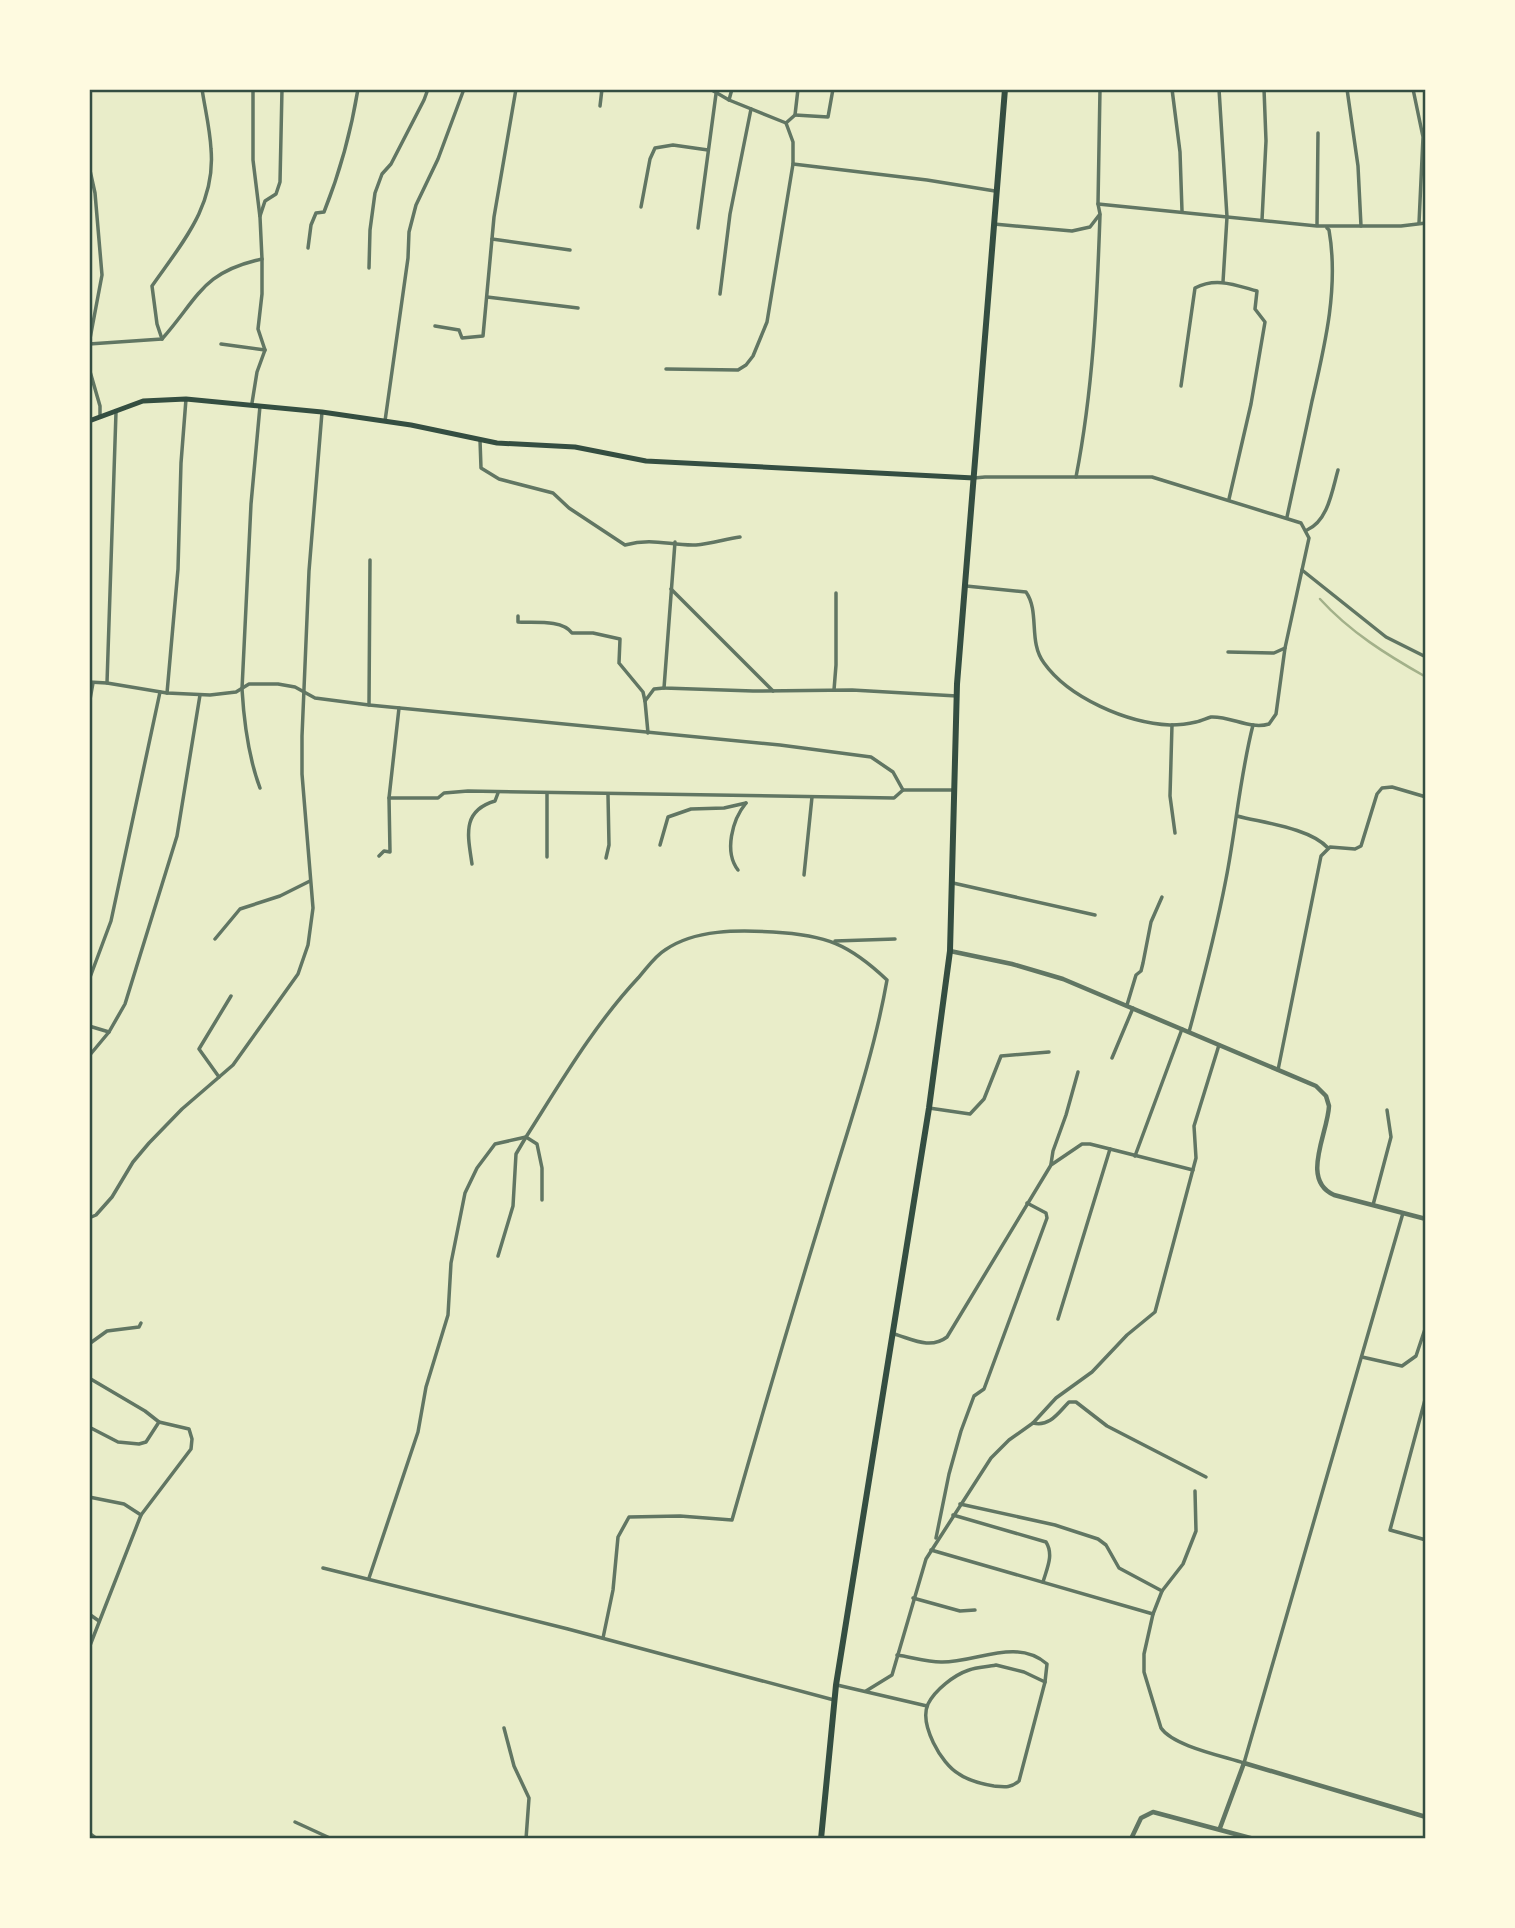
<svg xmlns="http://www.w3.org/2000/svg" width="1515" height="1928" viewBox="0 0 1515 1928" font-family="Inter,sans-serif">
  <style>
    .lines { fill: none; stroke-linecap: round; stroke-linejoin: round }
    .stream { stroke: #a3b18a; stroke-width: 2.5 }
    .minor { stroke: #617663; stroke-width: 3.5 }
    .tertiary { stroke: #617663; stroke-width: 4.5 }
    .secondary { stroke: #344e41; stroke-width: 5 }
    .primary { stroke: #344e41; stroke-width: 6 }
    .neatline { fill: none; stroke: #344e41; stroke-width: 2.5 }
  </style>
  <rect width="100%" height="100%" fill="#e9edc9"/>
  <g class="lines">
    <path class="stream" d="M 1320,599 C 1350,632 1387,655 1426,677"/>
    <g class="minor">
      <path d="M 710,89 L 729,100 L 786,123 L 793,142 L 793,164 L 927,180 L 995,191"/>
      <path d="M 1172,89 L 1180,152 L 1182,211"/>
      <path d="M 1219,89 L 1227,217 L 1223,282"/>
      <path d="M 1347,89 L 1358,166 L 1361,226"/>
      <path d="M 1413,89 L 1423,137 L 1419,223"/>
      <path d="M 729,100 L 732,89"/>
      <path d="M 600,106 L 602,89"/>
      <path d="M 795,115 L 828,117 L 833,89"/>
      <path d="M 786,123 L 795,115 L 798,89"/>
      <path d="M 89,166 L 95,193 L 102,275 L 89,344"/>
      <path d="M 1098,204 L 1100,89"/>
      <path d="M 641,207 L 650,159 L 655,148 L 673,145 L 708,150"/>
      <path d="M 260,216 L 265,201 L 276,194 L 280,182 L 282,89"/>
      <path d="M 1262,220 L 1266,141 L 1264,89"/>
      <path d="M 994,224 L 1072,231 L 1090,227 L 1100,214 L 1098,204 L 1317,226 L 1401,226 L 1426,223"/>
      <path d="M 1317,225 L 1318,133"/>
      <path d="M 698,228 L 716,94"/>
      <path d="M 492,239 L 570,250"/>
      <path d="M 308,248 L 311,225 L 316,213 L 324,212 C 340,172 351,132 358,89"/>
      <path d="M 369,268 L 370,230 L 375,193 L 382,174 L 391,164 L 424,100 L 428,89"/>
      <path d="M 720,294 L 730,214 L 751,109"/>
      <path d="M 487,297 L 578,308"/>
      <path d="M 435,326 L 459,330 L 462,338 L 483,336 L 494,217 L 516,89"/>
      <path d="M 162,339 L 157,324 L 152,286 C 182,243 216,205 211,149 C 210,129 205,109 202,89"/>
      <path d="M 89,344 L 162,339 C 199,297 202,272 262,259"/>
      <path d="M 221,344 L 265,350"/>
      <path d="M 89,368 L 100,406 L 100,416"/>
      <path d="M 666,369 L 738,370 L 746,365 L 753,356 L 767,322 L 793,164"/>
      <path d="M 1181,386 L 1195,288 C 1216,277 1235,285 1257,291 L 1255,309 L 1265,322 L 1251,404 L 1229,499"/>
      <path d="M 252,403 L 257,372 L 265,350 L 258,329 L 262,294 L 262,259 L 260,217 L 253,160 L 253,89"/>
      <path d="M 260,406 L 251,504 L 242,689 C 244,723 248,756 260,788"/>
      <path d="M 385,421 L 408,258 L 409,232 L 416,205 L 438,159 L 464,89"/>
      <path d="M 480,440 L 481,468 L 499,479 L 553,493 L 569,508 L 625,545 C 654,537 670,546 696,545 C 710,544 726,539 740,537"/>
      <path d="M 1076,477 C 1093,390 1097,303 1100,215"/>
      <path d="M 974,478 L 985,477 L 1152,477 L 1301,523 L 1309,538 L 1302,570 L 1386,637 L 1426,657"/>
      <path d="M 1287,517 C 1295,479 1304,440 1312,401 C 1325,345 1339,287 1329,230 L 1327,228"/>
      <path d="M 1307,530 C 1328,521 1332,491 1338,470"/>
      <path d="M 675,542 L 664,688 L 753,691 L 852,690 L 957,696"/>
      <path d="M 966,586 L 1026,592 C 1040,612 1028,642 1044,663 C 1069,698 1127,723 1170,725 C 1178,725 1188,724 1196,722 C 1201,721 1207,718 1211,717 C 1231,716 1250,730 1269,724 L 1276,714 L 1285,648"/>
      <path d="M 671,589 L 773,691"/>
      <path d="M 518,616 L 518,622 C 533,623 562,619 572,633 L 593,633 L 620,639 L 619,663 L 643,692 L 645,701"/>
      <path d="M 1228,652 L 1274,653 L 1285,648 L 1302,570"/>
      <path d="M 89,682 L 107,683 L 167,693 L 210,695 L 236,692 L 249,684 L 278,684 L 295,687 L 315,698 L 369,705 L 780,745 L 871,757 L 893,772 L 903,790 L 953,790"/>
      <path d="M 107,683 L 116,412"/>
      <path d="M 834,690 L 836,665 L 836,593"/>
      <path d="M 167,693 L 178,569 L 181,463 L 186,399"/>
      <path d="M 89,705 L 93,683"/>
      <path d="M 369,705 L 370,560"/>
      <path d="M 1172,725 L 1170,796 L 1175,833"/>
      <path d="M 648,733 L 645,701 L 654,689 L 664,688"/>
      <path d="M 389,798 L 438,798 L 444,793 L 468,791 L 894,798 L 903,790"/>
      <path d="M 1237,816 C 1264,823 1310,828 1328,848"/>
      <path d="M 660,845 L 668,817 L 691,809 L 724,808 L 746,803"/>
      <path d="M 379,856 L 384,851 L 390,852 L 389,798 L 399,708"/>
      <path d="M 547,857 L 547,794"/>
      <path d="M 606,858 L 609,845 L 608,795"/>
      <path d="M 472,864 C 468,836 461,811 495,801 L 498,793"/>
      <path d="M 738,870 C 724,852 732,820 746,803"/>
      <path d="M 804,875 L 812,797"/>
      <path d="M 953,883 L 1095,915"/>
      <path d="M 215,939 L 240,909 L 280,896 L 310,881"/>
      <path d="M 835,941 L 895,939"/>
      <path d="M 89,980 L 111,921 L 160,692"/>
      <path d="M 1127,1005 L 1136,975 L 1141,971 L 1143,963 L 1151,922 L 1162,897"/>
      <path d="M 89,1026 L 109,1032"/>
      <path d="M 1189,1032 C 1203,981 1216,931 1226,879 C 1236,828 1240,776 1253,725"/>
      <path d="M 89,1056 L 109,1032 L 125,1004 L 177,836 L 200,695"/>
      <path d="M 1112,1058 L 1133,1008"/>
      <path d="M 1278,1070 L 1321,856 L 1330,847 L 1355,849 L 1361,846 L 1377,794 L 1382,788 L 1392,787 L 1426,797"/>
      <path d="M 219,1077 L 199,1049 L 231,996"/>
      <path d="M 929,1108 L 970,1114 L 984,1099 L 1001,1056 L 1049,1052"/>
      <path d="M 1135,1156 L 1182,1029"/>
      <path d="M 1051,1164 L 1053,1151 L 1066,1115 L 1078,1072"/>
      <path d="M 542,1200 L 542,1168 L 537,1144 L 526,1137 C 561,1082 594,1025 639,977 C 647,968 655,956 665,950 C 695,929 739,930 773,932 C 826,935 849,944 887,980 C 873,1060 845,1137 822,1215 C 791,1316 761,1418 732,1520 L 680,1516 L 629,1517 L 618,1537 L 613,1590 L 603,1638"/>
      <path d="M 1373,1205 L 1391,1137 L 1387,1110"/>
      <path d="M 89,1218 L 96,1215 L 112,1197 L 133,1162 L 149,1143 L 182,1109 L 233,1065 L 298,974 L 308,945 L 313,908 L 302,774 L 302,736 L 309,571 L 322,412"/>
      <path d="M 498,1256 L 513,1206 L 516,1154 L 526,1137"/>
      <path d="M 1058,1319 L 1110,1149 L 1193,1170"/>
      <path d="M 894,1334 C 912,1339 930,1350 947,1337 L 1051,1165 L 1082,1144 L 1090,1144 L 1110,1149"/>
      <path d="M 89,1344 L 107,1331 L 139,1327 L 141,1323"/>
      <path d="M 1362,1357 L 1402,1366 L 1416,1356 L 1426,1326"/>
      <path d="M 89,1378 L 145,1411 L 159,1422 L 189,1429 L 192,1439 L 191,1449 L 141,1515 L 89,1648"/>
      <path d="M 1426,1396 L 1390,1530 L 1426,1540"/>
      <path d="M 1033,1423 C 1050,1427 1058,1413 1069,1402 L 1076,1402 L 1107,1426 L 1206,1477"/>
      <path d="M 89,1427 L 118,1442 L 139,1444 L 146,1442 L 159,1422"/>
      <path d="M 1195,1491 L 1196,1531 L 1183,1564 L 1162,1591 L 1153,1614 L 1144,1654 L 1144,1672 L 1161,1728 C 1173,1746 1223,1756 1244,1763 L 1403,1213"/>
      <path d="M 89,1497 L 124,1504 L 141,1515"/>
      <path d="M 960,1504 L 1055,1525 L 1098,1539 L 1106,1545 L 1119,1568 L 1162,1591"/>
      <path d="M 953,1515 L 1046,1542 C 1054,1555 1047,1568 1043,1582"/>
      <path d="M 936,1538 L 949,1474 L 961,1431 L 974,1396 L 984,1389 L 1047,1218 L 1046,1213 L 1027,1203"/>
      <path d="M 931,1550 L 1153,1614"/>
      <path d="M 323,1568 L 568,1629 L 834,1700"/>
      <path d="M 369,1578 L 418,1432 L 426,1387 L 448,1315 L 451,1263 L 465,1193 L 477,1168 L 495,1144 L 526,1137"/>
      <path d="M 913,1598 L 960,1611 L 975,1610"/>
      <path d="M 89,1614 L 99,1621"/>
      <path d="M 897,1655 C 911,1657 927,1662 941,1662 C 975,1663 1016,1637 1047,1664 L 1045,1682"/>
      <path d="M 996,1665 L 1024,1672 L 1045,1682 L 1019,1781 C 1011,1788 1005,1787 994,1786 C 982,1784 969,1781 959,1774 C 941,1764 919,1724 928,1704 C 935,1690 954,1675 969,1670 C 977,1667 987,1667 996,1665 Z"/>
      <path d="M 837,1685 L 927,1706"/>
      <path d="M 866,1691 L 892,1675 L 926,1559 L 991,1458 L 1009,1440 L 1033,1423 L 1056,1398 L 1092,1372 L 1127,1335 L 1155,1312 L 1196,1158 L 1194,1126 L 1219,1045"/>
      <path d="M 504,1728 L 514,1766 L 529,1798 L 526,1839"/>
      <path d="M 295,1822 L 332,1839"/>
      <path d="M 89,1833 L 97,1839"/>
    </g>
    <g class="tertiary">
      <path d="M 950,951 L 1012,964 L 1063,979 L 1316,1086 L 1326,1096 L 1329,1106 C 1328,1133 1300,1180 1334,1195 L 1426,1219"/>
      <path d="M 1220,1828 L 1244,1763 L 1426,1817"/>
      <path d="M 1131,1839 L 1141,1818 L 1153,1812 L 1254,1839"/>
    </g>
    <path class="secondary" d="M 89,421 L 143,401 L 186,399 L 322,412 L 411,425 L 497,443 L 575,447 L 646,461 L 974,478"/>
    <path class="primary" d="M 821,1839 L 836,1685 L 929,1108 L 950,951 L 957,684 L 1005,89"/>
  </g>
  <rect width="1515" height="1928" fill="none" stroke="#fefae0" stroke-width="182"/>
  <rect x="91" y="91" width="1333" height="1746" class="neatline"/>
</svg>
